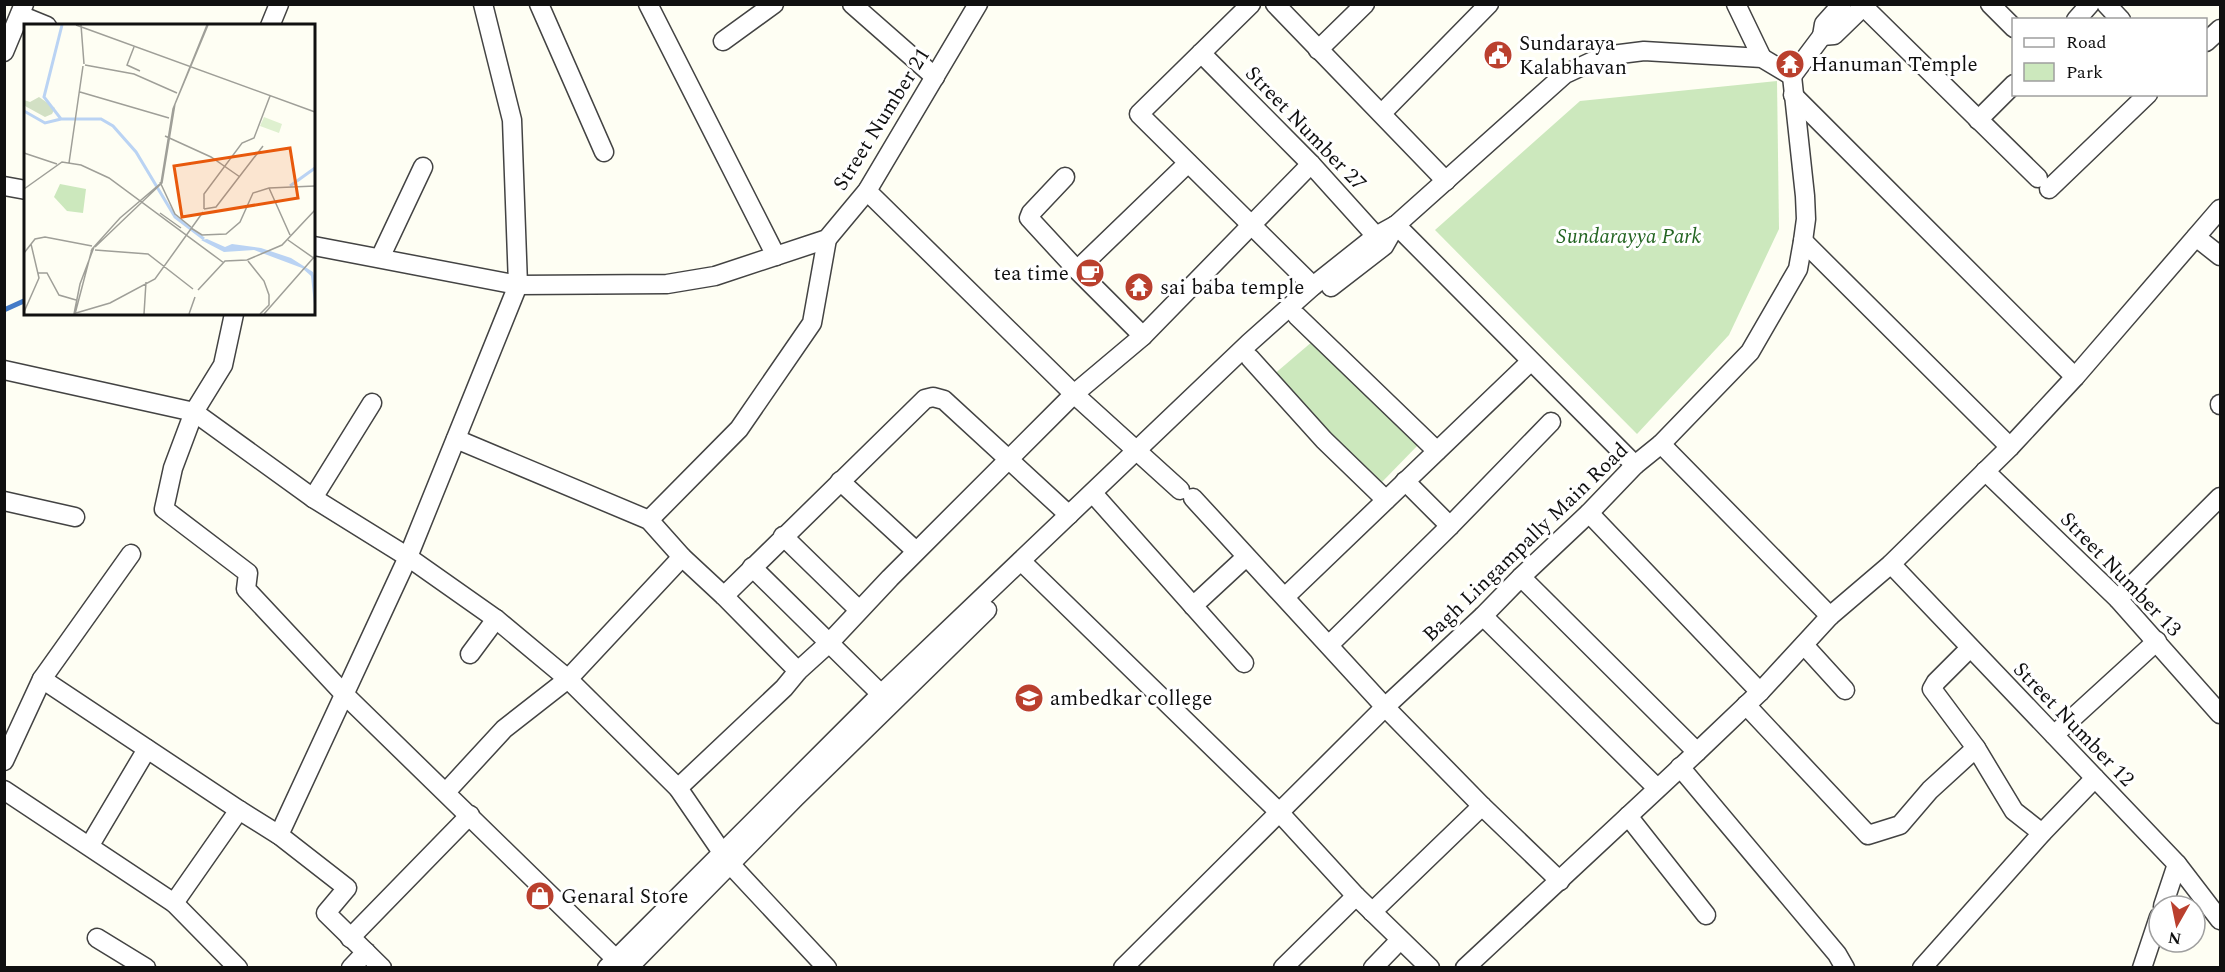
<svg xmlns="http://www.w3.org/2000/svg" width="2225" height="972" viewBox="0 0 2225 972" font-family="Spectral,serif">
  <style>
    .green { fill: #cce8bd }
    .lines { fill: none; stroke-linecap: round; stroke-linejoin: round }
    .stream { stroke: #447bc7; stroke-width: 5 }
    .minor-casing { stroke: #434343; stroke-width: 21 }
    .minor { stroke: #fff; stroke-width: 18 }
    .labels { text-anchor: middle; stroke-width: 6; stroke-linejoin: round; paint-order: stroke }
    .poi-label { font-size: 21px; fill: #101010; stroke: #fff; text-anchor: start }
    .street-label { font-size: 21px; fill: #101010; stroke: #fff }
    .park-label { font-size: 21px; font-style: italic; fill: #246522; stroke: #fff }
    .inset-river { fill: none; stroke: #bad3f3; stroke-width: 3 }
    .inset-road { fill: none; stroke: #9f9f98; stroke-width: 1.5 }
    .view { fill: #e8590c; fill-opacity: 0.15; stroke: #e8590c; stroke-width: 3 }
    .inset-edge { fill: none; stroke: #101010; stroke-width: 3 }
  </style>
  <rect width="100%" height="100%" fill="#fefef3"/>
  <g class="green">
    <path d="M 1777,81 L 1779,229 L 1729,335 L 1637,434 L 1435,230 L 1580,101 Z"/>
    <path d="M 1313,341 L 1420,443 L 1382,482 L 1272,376 Z"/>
  </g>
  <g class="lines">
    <path class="stream" d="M 4,310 L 26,300"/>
    <g class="minor-casing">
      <g id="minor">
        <path d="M 539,4 L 604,152"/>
        <path d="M 648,4 L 776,256"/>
        <path d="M 852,4 L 935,77"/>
        <path d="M 1251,4 L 1139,114 L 1313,286"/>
        <path d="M 1275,4 L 1446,181"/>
        <path d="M 1736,4 L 1762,58"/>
        <path d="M 1990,4 L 2014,28"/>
        <path d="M 2106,4 L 2121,20"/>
        <path d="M 1864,7 L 2038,178"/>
        <path d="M 20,15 L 47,26"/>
        <path d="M 2076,20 L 2090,4"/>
        <path d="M 270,26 L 279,4"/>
        <path d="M 1822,36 L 1834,35 L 1866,4"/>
        <path d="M 1822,36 L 1824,24 L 1842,4"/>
        <path d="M 723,41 L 774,4"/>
        <path d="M 2206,42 L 2220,29"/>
        <path d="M 1318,50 L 1365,4"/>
        <path d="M 4,52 L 24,4"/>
        <path d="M 1201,53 L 1311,164 L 1376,236"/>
        <path d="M 1792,76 L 1822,36"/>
        <path d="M 1793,95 L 2075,377"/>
        <path d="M 1382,113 L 1489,4"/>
        <path d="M 1978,120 L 2014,84"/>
        <path d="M 1065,177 L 1031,213 L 1029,218 L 1077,270 L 1143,336"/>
        <path d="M 4,186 L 26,190"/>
        <path d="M 2049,189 L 2148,94"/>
        <path d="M 867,191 L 1074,394 L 1180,490"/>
        <path d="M 1396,225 L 1635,465"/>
        <path d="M 2196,237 L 2220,256"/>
        <path d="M 1803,241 L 2010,447"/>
        <path d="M 314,246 L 518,285 L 667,284 L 715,276 L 827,239 L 867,191 L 978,4"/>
        <path d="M 380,258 L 423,167"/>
        <path d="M 1077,270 L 1188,163"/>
        <path d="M 1331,287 L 1384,246 L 1396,225"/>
        <path d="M 234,314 L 223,365 L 194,412 L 173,468 L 164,509 L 248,573 L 246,589 L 345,695 L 623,966"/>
        <path d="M 1297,316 L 1437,451"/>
        <path d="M 1250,358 L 1324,440 L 1386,500"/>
        <path d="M 4,370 L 194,412 L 313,498 L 408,557 L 496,619 L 568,679 L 678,788 L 730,864 L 827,968"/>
        <path d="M 2220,404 L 2220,405"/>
        <path d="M 456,439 L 649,520 L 682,557 L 724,596 L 798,671"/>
        <path d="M 1661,444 L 1830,616"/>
        <path d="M 1985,471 L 2118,599 L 2220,714"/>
        <path d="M 840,481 L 916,551"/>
        <path d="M 1405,481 L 1450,526"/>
        <path d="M 313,498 L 372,403"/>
        <path d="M 1193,498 L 1385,707 L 1482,806 L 1560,881"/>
        <path d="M 1098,499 L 1244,663"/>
        <path d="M 4,501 L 75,517"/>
        <path d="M 1589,513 L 1760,692"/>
        <path d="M 649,520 L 739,429 L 812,323 L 827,239"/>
        <path d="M 783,536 L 859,610"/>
        <path d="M 1021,561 L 1279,812 L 1356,896 L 1430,968"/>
        <path d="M 1891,564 L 2177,864 L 2220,920"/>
        <path d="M 752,567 L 881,694"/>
        <path d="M 1521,577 L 1697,752"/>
        <path d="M 724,596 L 925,399 L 933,397 L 944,400 L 1069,515"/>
        <path d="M 1285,597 L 1530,362"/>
        <path d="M 2118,599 L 2220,497"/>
        <path d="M 1193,606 L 1246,557"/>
        <path d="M 1483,616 L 1657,788"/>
        <path d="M 1329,645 L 1450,526 L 1551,422"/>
        <path d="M 1804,645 L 1845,690"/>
        <path d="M 1969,649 L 1936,682 L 1932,689 L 1976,748 L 2014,811 L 2042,833"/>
        <path d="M 470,654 L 496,619"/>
        <path d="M 42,679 L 239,810 L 279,835 L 347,888 L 326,913 L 382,968"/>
        <path d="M 1746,705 L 1868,835 L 1900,825 L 1930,790 L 1976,748"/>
        <path d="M 2054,735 L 2157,641"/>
        <path d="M 4,761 L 42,679 L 131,554"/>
        <path d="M 1680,767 L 1837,954 L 1845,968"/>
        <path d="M 678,788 L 784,688 L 798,671 L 829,643 L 890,578 L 1074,394 L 1143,336 L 1311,164"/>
        <path d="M 4,790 L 174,903 L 238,968"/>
        <path d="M 446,792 L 504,729 L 568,679 L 682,557"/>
        <path d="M 1628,816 L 1706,915"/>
        <path d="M 279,835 L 408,557 L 518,285 L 512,120 L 483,4"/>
        <path d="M 90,845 L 147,749"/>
        <path d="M 174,903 L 239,810"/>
        <path d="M 2163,906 L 2177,864"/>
        <path d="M 1372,912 L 1482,806"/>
        <path d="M 97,938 L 146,968"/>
        <path d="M 350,938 L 470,815"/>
        <path d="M 351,968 L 366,952"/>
        <path d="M 607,968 L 881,694 L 1249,343 L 1313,286 L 1376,236 L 1396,225 L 1565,74 L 1604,56 L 1644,51 L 1762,58 L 1792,76"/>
        <path d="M 628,968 L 795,798 L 987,610"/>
        <path d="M 1123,968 L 1385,707 L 1483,616 L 1521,577 L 1589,513 L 1635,465 L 1661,444 L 1750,352 L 1798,269 L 1803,241 L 1806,219 L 1805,196 L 1792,76"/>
        <path d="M 1283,968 L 1356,896"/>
        <path d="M 1373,968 L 1400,940"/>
        <path d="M 1465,968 L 1697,752 L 1760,692 L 1830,616 L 1891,564 L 2010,447 L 2075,377 L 2220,209"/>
        <path d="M 1922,968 L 2042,833 L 2095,778"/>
        <path d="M 2142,968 L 2159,917"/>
      </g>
    </g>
    <use href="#minor" class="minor"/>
  </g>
  <defs>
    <g id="civic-disc" transform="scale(1.5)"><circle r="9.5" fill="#ba402e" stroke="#fff"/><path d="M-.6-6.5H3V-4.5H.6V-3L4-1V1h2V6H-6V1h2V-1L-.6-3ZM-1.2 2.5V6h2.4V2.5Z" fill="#fff"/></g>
    <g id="temple-disc" transform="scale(1.5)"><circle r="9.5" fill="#ba402e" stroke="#fff"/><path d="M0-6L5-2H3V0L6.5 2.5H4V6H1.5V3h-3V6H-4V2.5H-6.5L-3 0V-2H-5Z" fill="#fff"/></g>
    <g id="cafe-disc" transform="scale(1.5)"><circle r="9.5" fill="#ba402e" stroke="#fff"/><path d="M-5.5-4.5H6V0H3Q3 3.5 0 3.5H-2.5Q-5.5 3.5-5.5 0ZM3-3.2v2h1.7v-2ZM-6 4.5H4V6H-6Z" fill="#fff"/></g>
    <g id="school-disc" transform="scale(1.5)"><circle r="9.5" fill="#ba402e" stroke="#fff"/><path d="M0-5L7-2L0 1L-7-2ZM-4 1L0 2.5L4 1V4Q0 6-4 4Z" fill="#fff"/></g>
    <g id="shop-disc" transform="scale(1.5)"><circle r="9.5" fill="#ba402e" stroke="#fff"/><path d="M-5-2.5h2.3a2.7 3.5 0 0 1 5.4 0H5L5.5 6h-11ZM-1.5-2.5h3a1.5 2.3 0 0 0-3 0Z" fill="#fff"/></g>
  </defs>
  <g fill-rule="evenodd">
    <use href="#civic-disc" x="1498" y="55"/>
    <use href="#temple-disc" x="1790" y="64"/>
    <use href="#cafe-disc" x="1090" y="273"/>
    <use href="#temple-disc" x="1139" y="287"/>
    <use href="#school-disc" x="1029" y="698"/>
    <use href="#shop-disc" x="540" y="896"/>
  </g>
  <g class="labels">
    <g class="poi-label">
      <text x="1519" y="50">Sundaraya<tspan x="1519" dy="24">Kalabhavan</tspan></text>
      <text x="1811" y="71">Hanuman Temple</text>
      <text x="1069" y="280" text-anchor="end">tea time</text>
      <text x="1160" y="294">sai baba temple</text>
      <text x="1050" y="705">ambedkar college</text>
      <text x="561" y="903">Genaral Store</text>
    </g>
    <g class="street-label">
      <text transform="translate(881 119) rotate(-58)" y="7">Street Number 21</text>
      <text transform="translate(1306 128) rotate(46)" y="7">Street Number 27</text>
      <text transform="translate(1525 542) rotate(-44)" y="7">Bagh Lingampally Main Road</text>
      <text transform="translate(2121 574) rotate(46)" y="7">Street Number 13</text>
      <text transform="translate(2074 724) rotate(46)" y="7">Street Number 12</text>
    </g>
    <g class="park-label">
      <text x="1629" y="243">Sundarayya Park</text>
    </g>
  </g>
  <g transform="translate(24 24)">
    <rect width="291" height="291" fill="#fefef3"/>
    <path d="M 36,160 L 62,165 L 59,189 L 43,187 L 30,173 Z" fill="#cce8bd"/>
    <path d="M 15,73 L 31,84 L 28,90 L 21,93 L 1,82 L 0,76 L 6,78 Z" fill="#d2e0c4"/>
    <path d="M 240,93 L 258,100 L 255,109 L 236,102 Z" fill="#def0cf"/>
    <path d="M 183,215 L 201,223 L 208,220 L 237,224 L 267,234 L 289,248 L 291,256 L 291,290 L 287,252 L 278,244 L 230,226 L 200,228 L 177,216 Z" fill="#bad3f3"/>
    <path class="inset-river" d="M 38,1 L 20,73 L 37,95 L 77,95 L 89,102 L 112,128 L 151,193 L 180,215M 0,87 L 21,99 L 37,95M 266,162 L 291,144"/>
    <path class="inset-road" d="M 52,1 L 291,88M 57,1 L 60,40M 110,23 L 103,41 L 116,47M 61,41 L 110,50 L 153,69M 56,68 L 145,94M 141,112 L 187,133 L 216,153M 0,129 L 33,140M 45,139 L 59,42M 136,158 L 151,190 L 167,203M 245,164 L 266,211M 0,165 L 38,138 L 57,141 L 85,154 L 200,239M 180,185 L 180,170 L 218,119 L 230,114 L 246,72M 180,185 L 192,183 L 239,122M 136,189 L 157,204M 167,204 L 178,211 L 202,210 L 216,198 L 229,169 L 245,164 L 291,162M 264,216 L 291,235M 71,223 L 138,159 L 151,80 L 184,1M 71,226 L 124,230 L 169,265M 0,229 L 11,215 L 21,213 L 68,222M 224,237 L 240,257 L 245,271 L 245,281 L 236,290M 14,249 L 23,249 L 35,271 L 52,276M 174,266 L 201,237 L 223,236 L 258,221 L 291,186M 0,288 L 15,254 L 7,220M 52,289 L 86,279 L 131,255 L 179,188M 50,290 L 56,260 L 70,223 L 67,227M 51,290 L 68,225 L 96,194 L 137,159 L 149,85 L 183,1M 120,290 L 122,258M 165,290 L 171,273M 240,290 L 291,232"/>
    <path class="view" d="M 266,124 L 274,174 L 158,193 L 150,142 Z"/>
    <rect width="291" height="291" class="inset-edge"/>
  </g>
  <rect width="2225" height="972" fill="none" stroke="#101010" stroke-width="12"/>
  <rect x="2012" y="18" width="195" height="78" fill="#ffffff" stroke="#9f9f9f" stroke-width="1.5"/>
  <rect x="2024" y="38" width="30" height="9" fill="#ffffff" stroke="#9f9f9f" stroke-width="1.5"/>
  <text x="2066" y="48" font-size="18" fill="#101010">Road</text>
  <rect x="2024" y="63" width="30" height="18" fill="#cce8bd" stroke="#9f9f9f" stroke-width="1.5"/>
  <text x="2066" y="78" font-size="18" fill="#101010">Park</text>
  <g transform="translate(2177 924) rotate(189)"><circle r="28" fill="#ffffff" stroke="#9f9f9f" stroke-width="1.5"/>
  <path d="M0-4.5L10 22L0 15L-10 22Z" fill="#ba402e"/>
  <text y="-9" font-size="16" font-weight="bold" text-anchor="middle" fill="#101010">N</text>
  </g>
</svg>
